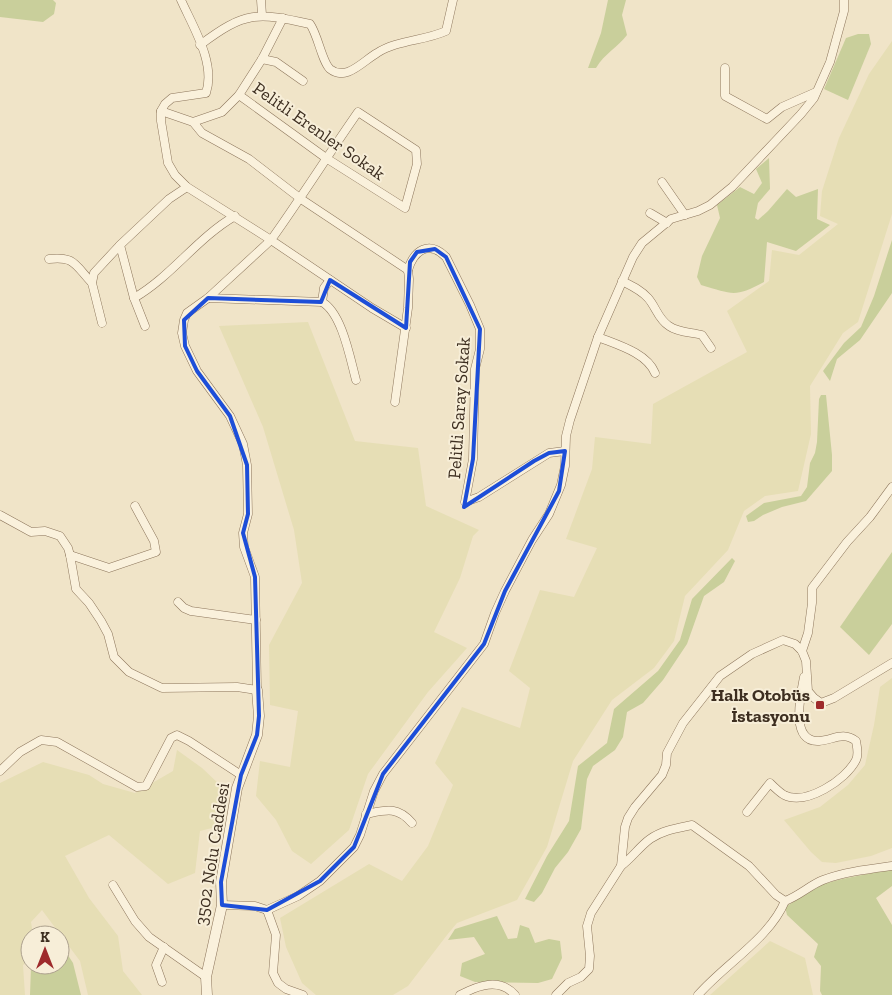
<svg xmlns="http://www.w3.org/2000/svg" width="892" height="995" viewBox="0 0 892 995" font-family="'Zilla Slab',serif">
  <style>
    .farmland { fill: #e6deb5 }
    .green { fill: #c9cf9b }
    .lines { fill: none; stroke-linecap: round; stroke-linejoin: round }
    .minor-casing { stroke: #8d765c; stroke-width: 9 }
    .tertiary-casing { stroke: #8d765c; stroke-width: 11 }
    .minor { stroke: #faf1dc; stroke-width: 8 }
    .tertiary { stroke: #faf1dc; stroke-width: 10 }
    .marked { fill: none; stroke: #1d4ed8; stroke-width: 4; stroke-linejoin: round }
    .poi-dot { fill: #9e2a2b; stroke: #f7eed8; stroke-width: 2 }
    .labels { text-anchor: middle; stroke-width: 4; stroke-linejoin: round; paint-order: stroke }
    .street-label { font-size: 18px; fill: #3d2e20; stroke: #f7eed8 }
    .poi-label { font-size: 18px; font-weight: bold; fill: #3d2e20; stroke: #f7eed8; text-anchor: end }
  </style>
  <rect width="100%" height="100%" fill="#f0e4c8"/>
  <g class="farmland">
    <path d="M 892,41 L 892,214 L 858,322 L 843,333 L 810,386 L 811,434 L 798,491 L 765,496 L 744,511 L 728,550 L 685,596 L 674,641 L 654,668 L 612,700 L 573,761 L 547,847 L 517,900 L 457,923 L 447,935 L 408,986 L 393,995 L 316,995 L 302,983 L 286,947 L 280,918 L 369,864 L 402,881 L 428,846 L 453,785 L 435,763 L 462,707 L 520,728 L 530,688 L 509,671 L 540,590 L 574,597 L 597,548 L 566,539 L 592,469 L 595,437 L 651,444 L 653,404 L 747,352 L 727,311 L 769,281 L 772,250 L 799,255 L 838,224 L 820,216 L 822,191 L 839,138 L 869,74 Z"/>
    <path d="M 308,322 L 355,441 L 418,448 L 426,506 L 479,530 L 473,536 L 460,578 L 434,632 L 467,648 L 428,692 L 368,774 L 349,830 L 311,864 L 292,851 L 276,820 L 256,796 L 260,761 L 290,767 L 298,711 L 270,705 L 269,645 L 302,583 L 294,530 L 263,427 L 219,326 Z"/>
    <path d="M 892,678 L 892,848 L 871,856 L 836,863 L 822,862 L 811,852 L 784,820 L 820,807 L 848,785 L 865,765 L 874,725 L 880,687 Z"/>
    <path d="M 177,750 L 202,768 L 221,786 L 216,827 L 200,831 L 195,873 L 168,884 L 109,835 L 65,856 L 89,898 L 118,936 L 123,971 L 142,995 L 88,995 L 80,961 L 42,910 L 31,922 L 33,935 L 30,935 L 30,960 L 23,965 L 25,995 L 0,995 L 0,783 L 43,762 L 89,775 L 103,784 L 135,793 L 173,771 Z"/>
    <path d="M 770,941 L 805,958 L 813,995 L 710,995 Z"/>
  </g>
  <g class="green">
    <path d="M 0,0 L 53,0 L 56,3 L 54,14 L 43,22 L 0,17 Z"/>
    <path d="M 608,0 L 626,0 L 622,15 L 627,35 C 617,48 605,53 596,68 L 588,68 L 601,33 Z"/>
    <path d="M 858,34 L 869,34 L 871,44 L 848,100 L 824,89 L 846,38 Z"/>
    <path d="M 769,158 L 770,189 L 758,203 L 755,218 L 758,220 L 768,211 L 787,189 L 796,197 L 818,189 L 817,219 L 830,225 L 796,251 L 767,242 L 764,282 C 734,298 733,294 701,285 L 697,277 L 702,256 L 720,218 L 717,205 L 740,187 L 754,194 L 762,183 L 756,169 Z"/>
    <path d="M 892,240 L 892,293 L 860,340 L 837,359 L 830,381 L 823,371 L 844,343 L 861,327 L 874,296 Z"/>
    <path d="M 821,395 L 826,395 L 832,455 L 832,471 L 806,501 L 782,507 L 763,515 L 754,521 L 748,522 L 746,516 L 764,503 L 801,496 L 807,487 L 810,463 L 815,453 L 817,442 L 819,399 Z"/>
    <path d="M 892,552 L 892,624 L 869,655 L 840,627 Z"/>
    <path d="M 732,558 L 735,561 L 724,582 L 704,596 L 687,644 L 663,680 L 643,703 L 627,712 L 623,737 L 615,750 L 593,766 L 587,779 L 581,829 L 568,852 L 555,868 L 542,893 L 534,902 L 525,899 L 547,856 L 569,821 L 578,766 L 607,743 L 614,709 L 658,671 L 680,640 L 692,599 Z"/>
    <path d="M 892,869 L 892,886 L 876,898 L 892,925 L 892,995 L 822,995 L 820,991 L 821,966 L 814,957 L 818,944 L 787,915 L 785,907 L 823,884 L 842,879 Z"/>
    <path d="M 497,916 L 508,939 L 517,938 L 520,925 L 529,928 L 535,943 L 549,939 L 560,941 L 562,958 L 552,979 L 538,983 L 475,982 L 460,976 L 462,963 L 485,954 L 474,937 L 448,940 L 455,929 Z"/>
    <path d="M 60,943 L 73,963 L 81,995 L 30,995 L 31,967 L 34,965 L 60,965 Z"/>
  </g>
  <g class="lines">
    <g class="minor-casing">
      <g id="minor">
        <path d="M 261,0 L 262,15"/>
        <path d="M 283,18 L 262,59 L 239,95 L 326,158 L 405,208 L 417,164 L 416,150 L 358,112 C 328,155 301,198 271,240 L 372,308 L 406,328"/>
        <path d="M 200,45 C 245,11 257,12 310,24 C 318,35 322,62 330,69 C 346,82 363,61 377,53 C 397,40 424,41 446,31 L 453,0"/>
        <path d="M 262,59 L 276,62 L 303,81"/>
        <path d="M 725,68 L 725,96 L 767,119 L 782,107 L 816,92"/>
        <path d="M 161,111 L 193,122 L 202,133 L 249,159 L 301,199 L 408,270"/>
        <path d="M 193,122 L 222,112 L 239,95"/>
        <path d="M 662,182 L 685,215"/>
        <path d="M 650,213 L 667,223"/>
        <path d="M 49,259 C 75,256 75,265 92,283"/>
        <path d="M 408,270 C 414,250 429,240 446,257 L 470,305 L 480,329 L 480,349 L 475,369 L 473,459 L 465,502 L 479,497 L 549,453 L 565,451"/>
        <path d="M 330,280 L 324,288 L 322,302 C 342,313 350,358 356,380"/>
        <path d="M 622,281 C 632,286 641,290 648,298 C 656,307 658,319 669,326 C 679,333 691,332 702,335 L 711,348"/>
        <path d="M 134,298 C 172,276 197,238 235,216"/>
        <path d="M 208,298 L 322,302"/>
        <path d="M 102,323 L 92,283 L 94,273 L 120,245"/>
        <path d="M 145,326 L 134,298 L 120,245 L 169,199 L 187,187"/>
        <path d="M 598,337 C 618,345 647,353 655,373"/>
        <path d="M 395,402 L 408,308 L 409,279 L 408,270"/>
        <path d="M 0,515 L 31,532 L 45,531 L 60,536 L 68,548 L 70,555 L 76,589 L 89,603 L 101,621 L 108,634 L 114,657 L 129,672 L 162,688 L 237,687 L 257,690 L 255,577 L 244,547 L 243,533 L 248,514 L 247,465 L 243,444 L 230,416 L 197,371 L 185,346 L 182,333 L 184,320 L 187,313 L 208,298 L 271,240 L 187,187 L 175,175 L 168,163 L 161,121 L 161,111 L 165,104 L 172,98 L 206,93 C 216,63 193,27 181,0"/>
        <path d="M 70,555 L 109,568 L 156,552 L 154,541 L 135,506"/>
        <path d="M 178,602 L 184,608 L 191,611 L 256,620"/>
        <path d="M 802,651 L 808,633 L 812,603 L 812,588 L 847,542 L 870,517 L 892,487"/>
        <path d="M 0,771 L 20,752 L 41,740 L 57,742 L 137,787 L 146,786 L 171,738 L 177,735 L 189,741 L 241,775"/>
        <path d="M 747,812 L 770,783 C 774,787 779,792 784,795 C 806,806 846,780 856,760 C 859,754 857,747 856,741 C 843,731 833,740 819,741 C 789,743 801,693 804,677"/>
        <path d="M 366,814 C 386,810 397,806 412,823"/>
        <path d="M 621,866 C 632,858 639,847 650,839 C 663,830 678,828 692,825 L 749,866 L 776,895 L 785,901 C 799,896 810,885 823,880 C 844,872 870,869 892,866"/>
        <path d="M 113,885 L 135,921 L 149,937 L 206,977"/>
        <path d="M 222,905 L 255,906 L 267,910"/>
        <path d="M 267,910 L 298,896 L 320,881 L 354,847 L 360,835 L 374,791 L 383,774 L 484,644 L 495,613 L 505,591 L 532,540 L 549,514 L 561,485 L 565,466 L 566,436 L 570,420 L 598,337 L 633,257 L 642,243 L 671,219 L 698,211 L 710,205 L 732,187 L 801,114 L 814,98 L 830,62 L 844,11 L 844,0"/>
        <path d="M 267,910 L 276,935 L 273,973 L 278,983 L 286,989 L 303,995"/>
        <path d="M 162,982 L 156,965 L 164,947"/>
        <path d="M 460,995 C 477,986 499,977 515,995"/>
        <path d="M 556,995 L 568,983 L 581,977 L 589,969 L 590,956 L 587,926 L 591,913 L 621,866 L 625,827 L 628,818 L 635,807 L 662,775 L 666,765 L 667,753 L 683,723 L 720,676 L 752,654 L 783,640 L 795,644 L 802,651 L 806,661 L 808,691 L 814,698 L 821,703 L 834,698 L 892,663"/>
        <path d="M 698,995 C 725,964 770,938 785,901"/>
      </g>
    </g>
    <g class="tertiary-casing">
      <path id="tertiary" d="M 207,995 L 206,977 L 222,905 L 221,882 L 237,788 L 257,735 L 259,716 L 257,690"/>
    </g>
    <use href="#minor" class="minor"/>
    <use href="#tertiary" class="tertiary"/>
  </g>
  <path class="marked" d="M 435,249 L 446,257 L 480,329 L 473,459 L 464,507 L 534,461 L 549,453 L 565,451 L 559,491 L 505,591 L 484,644 L 383,774 L 354,847 L 320,881 L 267,910 L 222,905 L 221,882 L 241,775 L 257,735 L 259,716 L 255,577 L 243,533 L 248,514 L 247,465 L 230,416 L 197,371 L 185,346 L 184,320 L 208,298 L 321,302 L 330,280 L 406,328 L 410,262 L 417,252 Z"/>
  <rect class="poi-dot" x="815" y="700" width="10" height="10" rx="2.5"/>
  <g class="labels">
    <g class="street-label">
      <text transform="translate(319 131) rotate(35)" y="6">Pelitli Erenler Sokak</text>
      <text transform="translate(459 408) rotate(-86)" y="6">Pelitli Saray Sokak</text>
      <text transform="translate(212 854) rotate(-81)" y="6">3502 Nolu Caddesi</text>
    </g>
    <g class="poi-label">
      <text x="810" y="701">Halk Otobüs<tspan x="810" dy="21">İstasyonu</tspan></text>
    </g>
  </g>
  <g transform="translate(45 950)"><circle r="24" fill="#f7eed8" stroke="#ada18e"/>
  <path d="M0-4L9 19L0 12L-9 19Z" fill="#9e2a2b"/>
  <text y="-8" font-size="14" font-weight="bold" text-anchor="middle" fill="#3d2e20">K</text>
  </g>
</svg>
